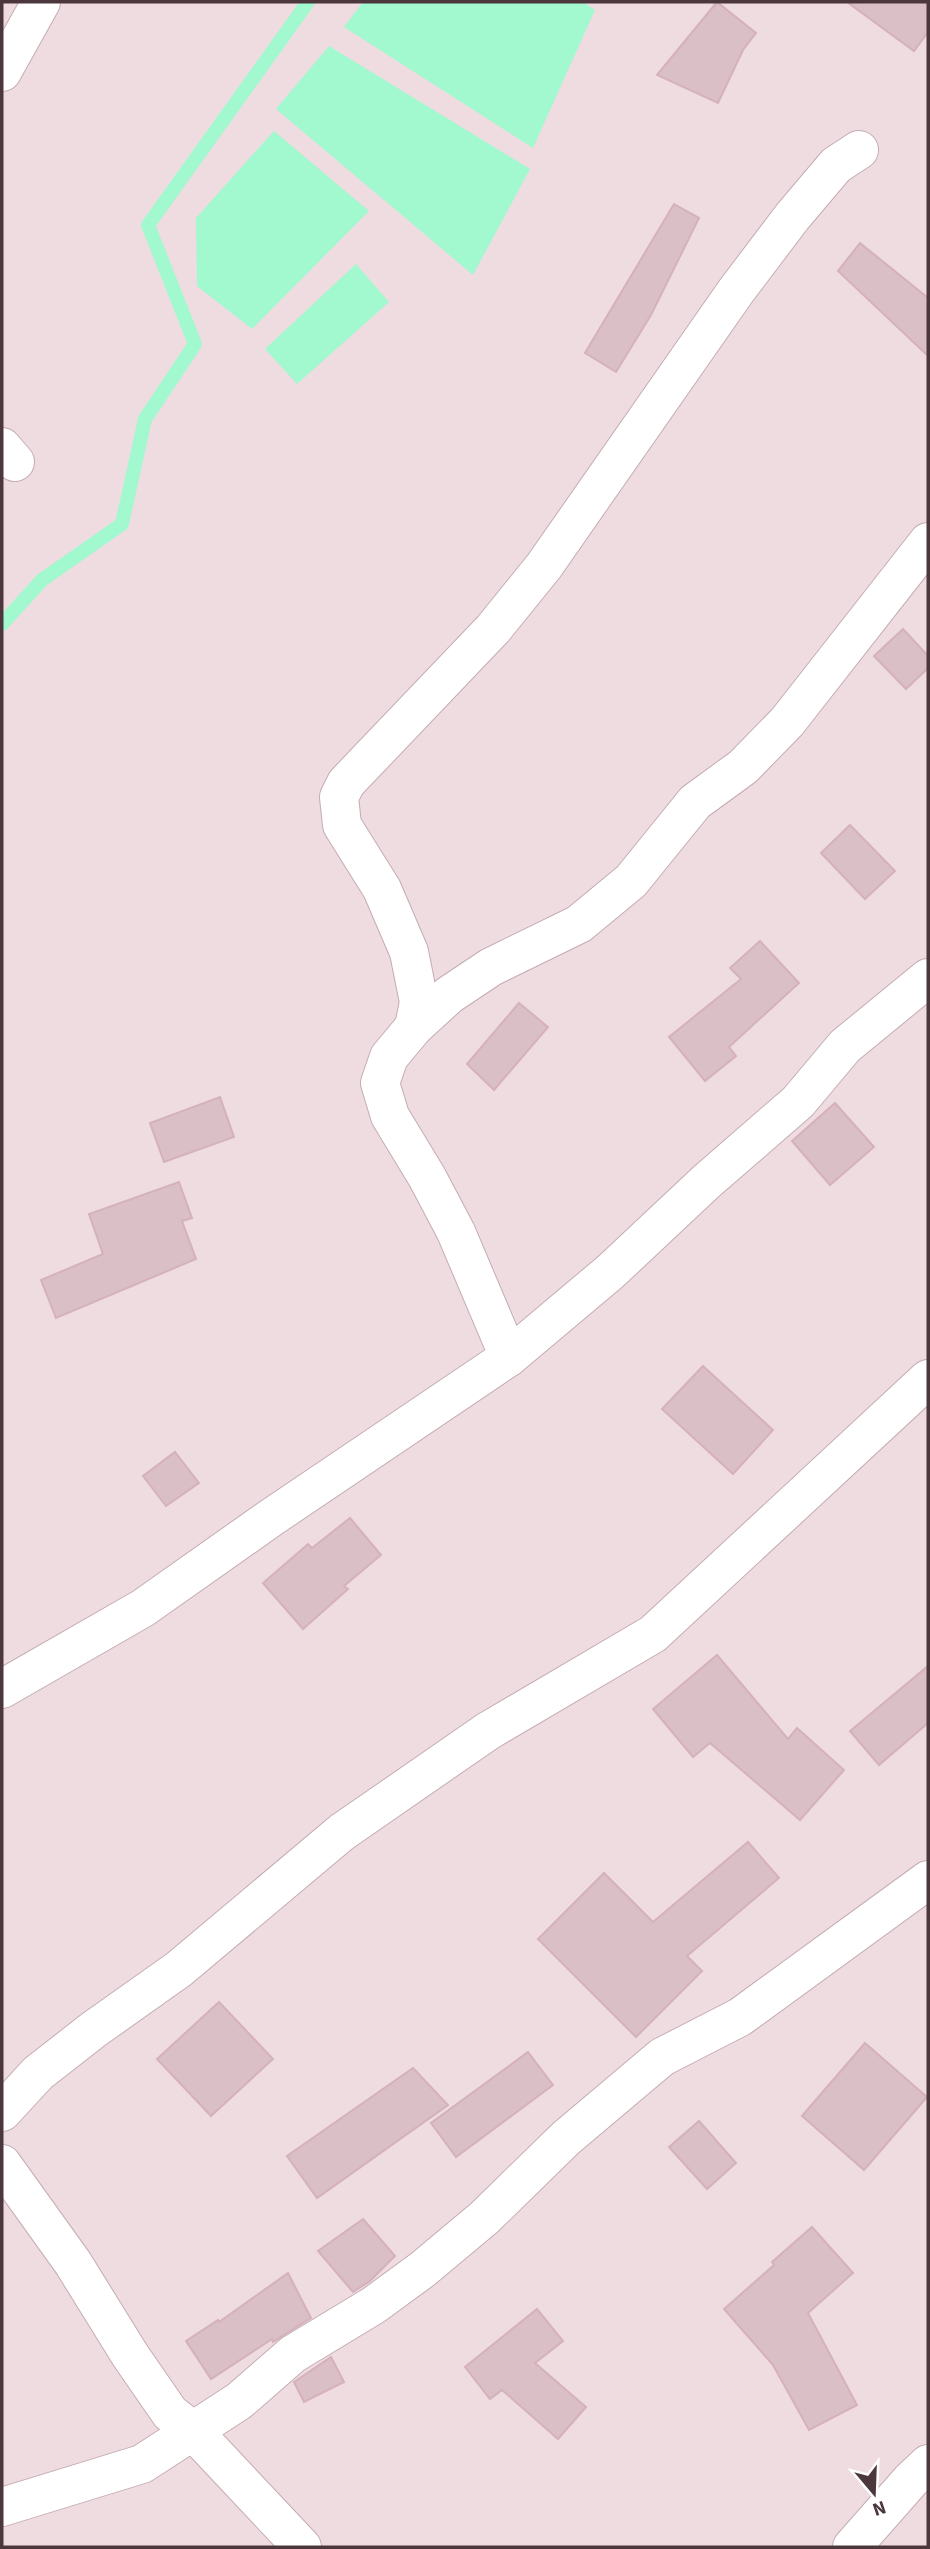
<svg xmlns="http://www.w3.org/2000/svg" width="930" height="2549" viewBox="0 0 930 2549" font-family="'Source Sans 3',sans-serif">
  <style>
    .residential { fill: #efdce0 }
    .water { fill: #a2f8cf }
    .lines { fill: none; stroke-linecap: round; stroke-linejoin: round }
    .stream { stroke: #a2f8cf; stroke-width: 14 }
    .building { fill: #dabfc6; stroke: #d5b1bb; stroke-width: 2 }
    .minor-casing { stroke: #c4acb2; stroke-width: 40 }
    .minor { stroke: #fff; stroke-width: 38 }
  </style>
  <rect width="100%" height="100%" fill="#f7ebed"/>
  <rect class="residential" x="2" y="2" width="926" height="2545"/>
  <g class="water">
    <path d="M 363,2 L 583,2 L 595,10 L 533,148 L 344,27 Z"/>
    <path d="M 329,46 L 530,169 L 473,275 L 276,109 Z"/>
    <path d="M 274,131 L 369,211 L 252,329 L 197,286 L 196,218 Z"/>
    <path d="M 356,264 L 389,302 L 297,384 L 265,349 Z"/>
  </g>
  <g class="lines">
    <path class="stream" d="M 2,624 L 42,580 L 122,524 L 145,419 L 195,344 L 148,225 L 308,2"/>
  </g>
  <g class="building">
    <path d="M 717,2 L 756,33 L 743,50 L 718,103 L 657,75 Z"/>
    <path d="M 847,2 L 928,2 L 928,32 L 914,51 Z"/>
    <path d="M 674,204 L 699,218 L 651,315 L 616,372 L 585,353 Z"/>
    <path d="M 860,243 L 928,298 L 928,356 L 838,271 Z"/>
    <path d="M 903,629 L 928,656 L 928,668 L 906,689 L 874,656 Z"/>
    <path d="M 850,825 L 895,871 L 865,899 L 821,853 Z"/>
    <path d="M 760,941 L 799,983 L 729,1047 L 736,1056 L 705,1081 L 669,1037 L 741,979 L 730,968 Z"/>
    <path d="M 519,1003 L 548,1027 L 494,1090 L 467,1064 Z"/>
    <path d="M 220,1097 L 234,1137 L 164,1162 L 150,1123 Z"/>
    <path d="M 835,1103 L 874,1147 L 830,1185 L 792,1141 Z"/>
    <path d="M 179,1182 L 192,1218 L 182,1221 L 196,1259 L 56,1318 L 41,1280 L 103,1254 L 89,1214 Z"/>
    <path d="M 703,1366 L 773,1430 L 733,1474 L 662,1409 Z"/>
    <path d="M 175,1452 L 199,1483 L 166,1506 L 143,1476 Z"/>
    <path d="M 350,1518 L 381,1555 L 344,1586 L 348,1589 L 303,1629 L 263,1583 L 308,1544 L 312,1548 Z"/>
    <path d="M 717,1655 L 788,1739 L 797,1728 L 844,1770 L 800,1820 L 710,1743 L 693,1757 L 653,1709 Z"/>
    <path d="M 928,1666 L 928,1723 L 879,1765 L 850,1731 Z"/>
    <path d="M 748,1842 L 779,1878 L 687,1956 L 702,1971 L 636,2037 L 538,1939 L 604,1873 L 653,1922 Z"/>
    <path d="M 219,2002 L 273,2059 L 211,2116 L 157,2059 Z"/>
    <path d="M 865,2043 L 927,2097 L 864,2170 L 802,2116 Z"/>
    <path d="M 528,2052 L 553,2085 L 456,2157 L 431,2123 Z"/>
    <path d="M 413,2068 L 448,2105 L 317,2198 L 287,2156 Z"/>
    <path d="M 699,2121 L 736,2163 L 707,2189 L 669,2147 Z"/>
    <path d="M 363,2219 L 395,2256 L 370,2281 L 353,2292 L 318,2251 Z"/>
    <path d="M 812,2227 L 853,2273 L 808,2313 L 857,2405 L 809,2430 L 773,2365 L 724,2309 L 774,2265 L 772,2262 Z"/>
    <path d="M 288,2273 L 311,2318 L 273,2342 L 272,2339 L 211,2379 L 186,2341 L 218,2320 L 219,2322 Z"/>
    <path d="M 537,2309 L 563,2341 L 535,2363 L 586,2407 L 558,2439 L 502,2390 L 490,2399 L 465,2367 Z"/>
    <path d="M 331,2357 L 344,2382 L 304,2402 L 294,2382 Z"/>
  </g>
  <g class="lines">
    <g class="minor-casing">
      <g id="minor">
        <path d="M 2,72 L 41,2"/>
        <path d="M 2,447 L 15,462"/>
        <path d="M 414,1027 L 419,1002 L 409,952 L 382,889 L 342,825 L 339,797 L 346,783 L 493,629 L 544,566 L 736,291 L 792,217 L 836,165 L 859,150"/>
        <path d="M 509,1357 L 456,1232 L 427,1177 L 390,1116 L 380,1083 L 389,1057 L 414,1027 L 449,995 L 491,967 L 579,924 L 631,881 L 695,802 L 743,767 L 787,722 L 928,542"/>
        <path d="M 2,1689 L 143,1608 L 272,1517 L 509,1357 L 610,1272 L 707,1181 L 798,1102 L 845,1046 L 928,978"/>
        <path d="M 2,2112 L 38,2073 L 93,2030 L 179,1969 L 342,1832 L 488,1731 L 653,1634 L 928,1379"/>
        <path d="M 2,2164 L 73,2263 L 130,2355 L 170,2413 L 193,2431 L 302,2547"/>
        <path d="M 2,2507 L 142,2464 L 239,2401 L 293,2354 L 374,2305 L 423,2269 L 484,2218 L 566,2138 L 662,2057 L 740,2017 L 928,1880"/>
        <path d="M 852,2547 L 911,2480 L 928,2464"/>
      </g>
    </g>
    <use href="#minor" class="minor"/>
  </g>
  <rect width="930" height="2549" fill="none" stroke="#4c373d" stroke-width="7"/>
  <g transform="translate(874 2493) rotate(161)" stroke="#ffffff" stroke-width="5" paint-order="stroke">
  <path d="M0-5L12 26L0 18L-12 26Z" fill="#4c373d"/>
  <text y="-10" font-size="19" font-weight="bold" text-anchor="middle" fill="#4c373d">N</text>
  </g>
</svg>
